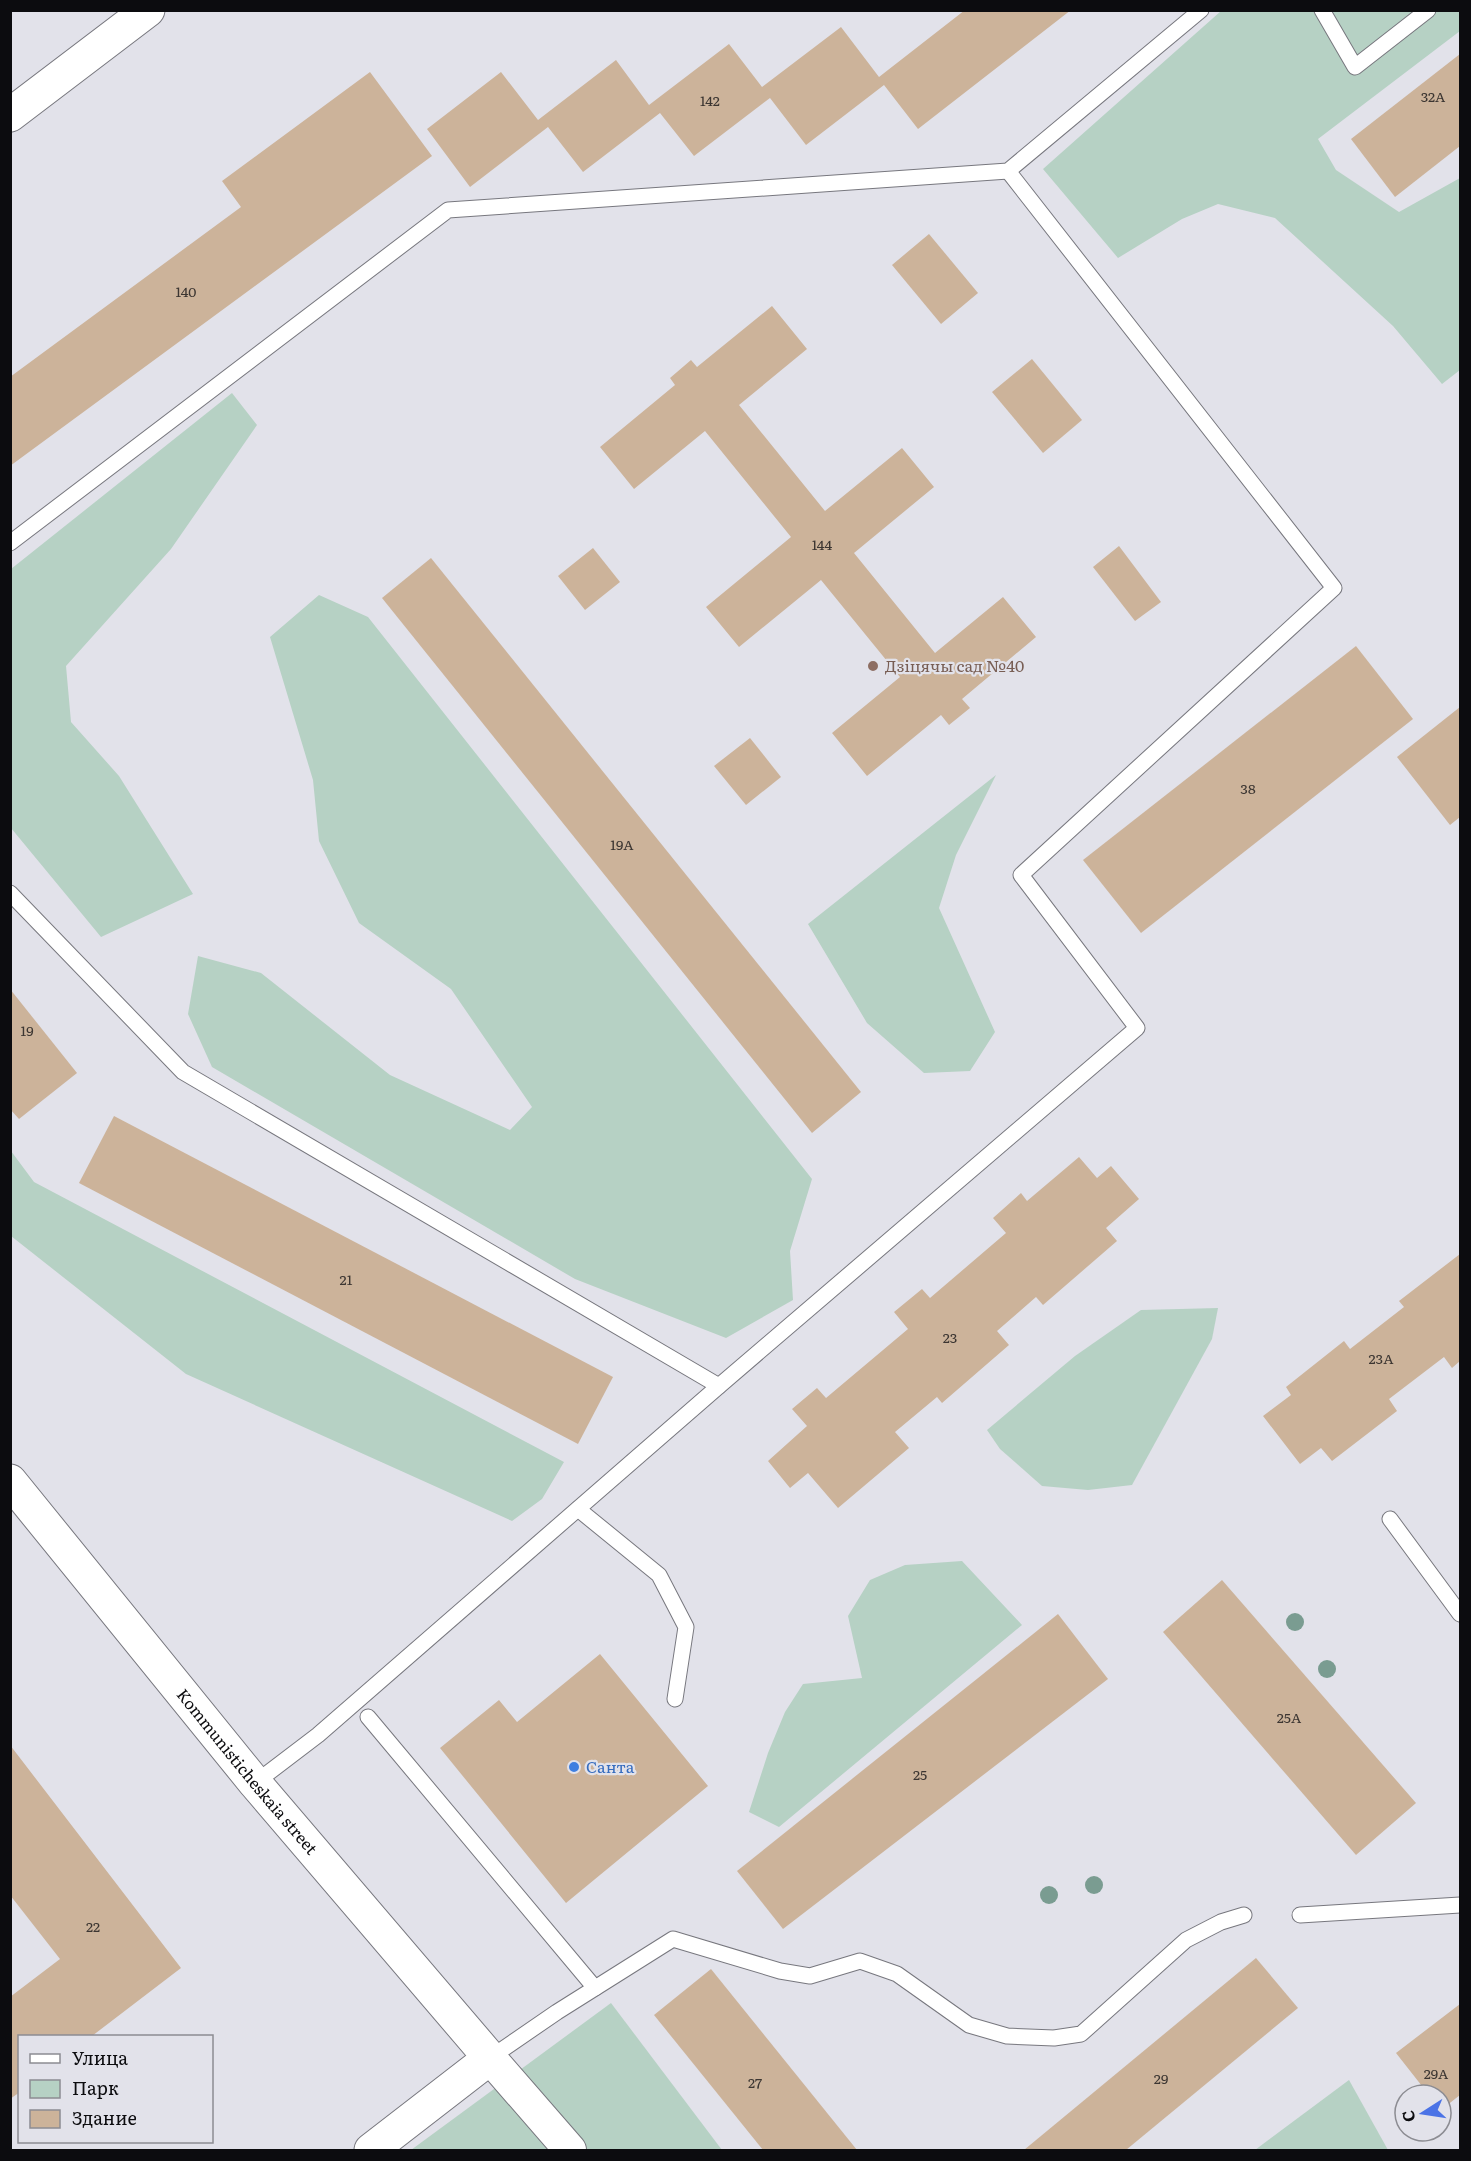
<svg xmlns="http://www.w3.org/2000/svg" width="1471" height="2161" viewBox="0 0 1471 2161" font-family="Literata,serif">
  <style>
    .green { fill: #b6d1c4 }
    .building { fill: #ccb39a }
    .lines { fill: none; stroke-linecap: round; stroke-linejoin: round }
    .service-casing { stroke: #77777e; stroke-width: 17 }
    .minor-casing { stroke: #77777e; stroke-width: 34 }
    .tertiary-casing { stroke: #77777e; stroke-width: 35 }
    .secondary-casing { stroke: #77777e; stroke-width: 35 }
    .service { stroke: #fff; stroke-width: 15 }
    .minor { stroke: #fff; stroke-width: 32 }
    .tertiary { stroke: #fff; stroke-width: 33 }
    .secondary { stroke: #fff; stroke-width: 33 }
    .tree { fill: #7a9c91 }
    .education-dot { fill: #8d6e63; stroke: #e2e2ea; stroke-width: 2 }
    .shop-dot { fill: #3f7fe0; stroke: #e2e2ea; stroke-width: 2 }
    .labels { text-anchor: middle; stroke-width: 4.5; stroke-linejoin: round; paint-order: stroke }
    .number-label { font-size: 14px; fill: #3c3632 }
    .education-label { font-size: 16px; fill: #785e54; stroke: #e2e2ea; text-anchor: start }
    .shop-label { font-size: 16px; fill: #366cbe; stroke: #e2e2ea; text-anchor: start }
    .street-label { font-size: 16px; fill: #0c0c0f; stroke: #e2e2ea }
  </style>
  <rect width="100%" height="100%" fill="#e2e2ea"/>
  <g class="green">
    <path d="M 1221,11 L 1460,11 L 1460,31 L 1318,139 L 1336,170 L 1399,212 L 1460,178 L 1460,370 L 1442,384 L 1393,326 L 1275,218 L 1218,204 L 1182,219 L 1118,258 L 1043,169 Z"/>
    <path d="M 232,393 L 257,425 L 171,549 L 66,666 L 71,722 L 119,776 L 193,894 L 101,937 L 11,828 L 11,569 Z"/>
    <path d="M 319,595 L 368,617 L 812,1179 L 790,1251 L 793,1300 L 726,1338 L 575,1279 L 212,1067 L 188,1014 L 198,956 L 261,973 L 390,1075 L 510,1130 L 532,1107 L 451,989 L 359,923 L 319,841 L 313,780 L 270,637 Z"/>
    <path d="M 996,775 L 956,855 L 939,908 L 995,1032 L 970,1071 L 924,1073 L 867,1023 L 808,924 Z"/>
    <path d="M 11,1151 L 34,1182 L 564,1462 L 542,1499 L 512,1521 L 186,1374 L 11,1236 Z"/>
    <path d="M 1218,1308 L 1212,1339 L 1132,1485 L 1088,1490 L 1042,1486 L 1000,1449 L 987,1430 L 1075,1356 L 1141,1310 Z"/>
    <path d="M 962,1561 L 1022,1625 L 779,1827 L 749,1812 L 768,1753 L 785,1712 L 803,1684 L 862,1678 L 848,1616 L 870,1580 L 905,1565 Z"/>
    <path d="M 611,2003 L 722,2150 L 411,2150 Z"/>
    <path d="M 1349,2080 L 1388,2150 L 1255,2150 Z"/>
  </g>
  <g class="building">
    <path d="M 965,10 L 1071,10 L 918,129 L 884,85 L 806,145 L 770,98 L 694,156 L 660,113 L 583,172 L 548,127 L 470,187 L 427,129 L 501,72 L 538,120 L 616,60 L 649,105 L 729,44 L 762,87 L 841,27 L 879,77 Z"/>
    <path d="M 1460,54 L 1460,146 L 1395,197 L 1351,139 Z"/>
    <path d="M 370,72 L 432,156 L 10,466 L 10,377 L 241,207 L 222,181 Z"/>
    <path d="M 929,234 L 978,293 L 941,324 L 892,265 Z"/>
    <path d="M 772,306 L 807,349 L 739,405 L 825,511 L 902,448 L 934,487 L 854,553 L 935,653 L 1003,597 L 1036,637 L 962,699 L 970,708 L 949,725 L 941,715 L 867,776 L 832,733 L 900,677 L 821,580 L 739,647 L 706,607 L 791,537 L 705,431 L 634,489 L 600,447 L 675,385 L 670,378 L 691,360 L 697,367 Z"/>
    <path d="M 1032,359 L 1082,420 L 1043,453 L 992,392 Z"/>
    <path d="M 1119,546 L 1161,602 L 1135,621 L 1093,567 Z"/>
    <path d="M 593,548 L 620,582 L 585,610 L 558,576 Z"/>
    <path d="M 431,558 L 861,1092 L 812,1133 L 382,598 Z"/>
    <path d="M 1356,646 L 1413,719 L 1141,933 L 1083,860 Z"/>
    <path d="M 1460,707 L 1460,817 L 1450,825 L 1397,757 Z"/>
    <path d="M 750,738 L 781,777 L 746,805 L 714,766 Z"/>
    <path d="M 10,989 L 77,1073 L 19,1119 L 10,1109 Z"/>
    <path d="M 114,1116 L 613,1377 L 578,1444 L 79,1183 Z"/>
    <path d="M 1079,1157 L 1097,1178 L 1111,1166 L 1139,1199 L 1106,1228 L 1117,1241 L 1043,1305 L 1036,1297 L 997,1331 L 1009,1345 L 942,1403 L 937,1397 L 895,1432 L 909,1448 L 838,1508 L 808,1473 L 790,1488 L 768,1461 L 807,1426 L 792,1409 L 817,1388 L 826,1398 L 908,1329 L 894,1312 L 922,1289 L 930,1298 L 1006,1233 L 993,1218 L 1021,1193 L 1027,1201 Z"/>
    <path d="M 1460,1254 L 1460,1361 L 1452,1368 L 1444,1357 L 1389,1399 L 1397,1411 L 1332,1461 L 1321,1448 L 1300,1464 L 1263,1416 L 1291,1395 L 1286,1387 L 1344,1341 L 1350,1349 L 1404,1307 L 1399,1301 Z"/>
    <path d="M 1222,1580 L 1416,1803 L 1356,1855 L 1163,1632 Z"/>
    <path d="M 1058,1614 L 1108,1679 L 783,1929 L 737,1871 Z"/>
    <path d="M 600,1654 L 708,1786 L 566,1903 L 440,1748 L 499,1700 L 517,1722 Z"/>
    <path d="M 10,1745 L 181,1968 L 92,2036 L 20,2036 L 20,2092 L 10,2099 L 10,1997 L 60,1959 L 10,1895 Z"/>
    <path d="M 1256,1958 L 1298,2008 L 1126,2150 L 1024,2150 Z"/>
    <path d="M 711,1969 L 857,2150 L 763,2150 L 654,2015 Z"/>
    <path d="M 1460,2004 L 1460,2095 L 1441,2110 L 1441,2095 L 1429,2095 L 1396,2053 Z"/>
  </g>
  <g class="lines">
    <g class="service-casing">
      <g id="service">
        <path d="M 1322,10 L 1355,67 L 1428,10"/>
        <path d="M 10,543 L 448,210 L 1008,171 L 1201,10"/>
        <path d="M 10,893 L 183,1072 L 719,1386"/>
        <path d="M 578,1509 L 659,1575 L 686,1627 L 675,1699"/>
        <path d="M 1390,1519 L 1460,1614"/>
        <path d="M 368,1717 L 595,1988"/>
        <path d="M 255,1783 L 318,1735 L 719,1386 L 1137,1028 L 1021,875 L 1334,588 L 1008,171"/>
        <path d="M 1300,1915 L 1460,1905"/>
        <path d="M 490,2058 L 557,2012 L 673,1939 L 780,1971 L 810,1976 L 860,1961 L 897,1974 L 969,2025 L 1007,2036 L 1054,2038 L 1081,2034 L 1186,1940 L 1221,1922 L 1244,1915"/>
      </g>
    </g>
    <g class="minor-casing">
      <path id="minor" d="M 490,2058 L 570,2150"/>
    </g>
    <g class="tertiary-casing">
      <g id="tertiary">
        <path id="s1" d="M 10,1481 L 255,1783 L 490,2058 L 371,2150"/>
      </g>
    </g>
    <g class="secondary-casing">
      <path id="secondary" d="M 10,115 L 148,10"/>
    </g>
    <use href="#service" class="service"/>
    <use href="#minor" class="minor"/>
    <use href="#tertiary" class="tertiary"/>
    <use href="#secondary" class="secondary"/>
  </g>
  <g class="tree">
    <circle cx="1295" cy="1622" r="9"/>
    <circle cx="1327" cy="1669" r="9"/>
    <circle cx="1094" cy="1885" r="9"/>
    <circle cx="1049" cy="1895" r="9"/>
  </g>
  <circle class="education-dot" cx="873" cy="666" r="6"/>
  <circle class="shop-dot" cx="574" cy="1767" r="6"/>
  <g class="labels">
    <g class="number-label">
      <text x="1433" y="102">32А</text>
      <text x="710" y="106">142</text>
      <text x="186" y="297">140</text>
      <text x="822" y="550">144</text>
      <text x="1248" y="794">38</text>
      <text x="622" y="850">19А</text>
      <text x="27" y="1036">19</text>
      <text x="346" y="1285">21</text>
      <text x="950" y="1343">23</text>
      <text x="1381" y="1364">23А</text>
      <text x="1289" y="1723">25А</text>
      <text x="920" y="1780">25</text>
      <text x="93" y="1932">22</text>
      <text x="1436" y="2079">29А</text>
      <text x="1161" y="2084">29</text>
      <text x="755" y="2088">27</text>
    </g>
    <g class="education-label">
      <text x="885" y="672">Дзіцячы сад №40</text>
    </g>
    <g class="shop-label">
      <text x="586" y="1773">Санта</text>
    </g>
    <g class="street-label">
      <text dy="6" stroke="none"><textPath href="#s1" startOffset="375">Kommunisticheskaia street</textPath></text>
    </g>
  </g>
  <rect width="1471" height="2161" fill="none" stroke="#0c0c0f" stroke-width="24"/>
  <rect x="18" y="2035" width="195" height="108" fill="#e2e2ea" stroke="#8c8c92" stroke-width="1.5"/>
  <rect x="30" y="2054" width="30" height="9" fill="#ffffff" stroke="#8c8c92" stroke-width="1.5"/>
  <text x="72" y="2065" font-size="18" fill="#0c0c0f">Улица</text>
  <rect x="30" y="2080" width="30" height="18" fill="#b6d1c4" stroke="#8c8c92" stroke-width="1.5"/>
  <text x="72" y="2095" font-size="18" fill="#0c0c0f">Парк</text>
  <rect x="30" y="2110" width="30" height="18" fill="#ccb39a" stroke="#8c8c92" stroke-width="1.5"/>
  <text x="72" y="2125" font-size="18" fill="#0c0c0f">Здание</text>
  <g transform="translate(1423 2113) rotate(258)"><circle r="28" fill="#e2e2ea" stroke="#8c8c92" stroke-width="1.5"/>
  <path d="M0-4.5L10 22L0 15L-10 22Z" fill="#4b73e6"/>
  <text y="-9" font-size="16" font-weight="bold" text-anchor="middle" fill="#0c0c0f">С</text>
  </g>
</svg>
